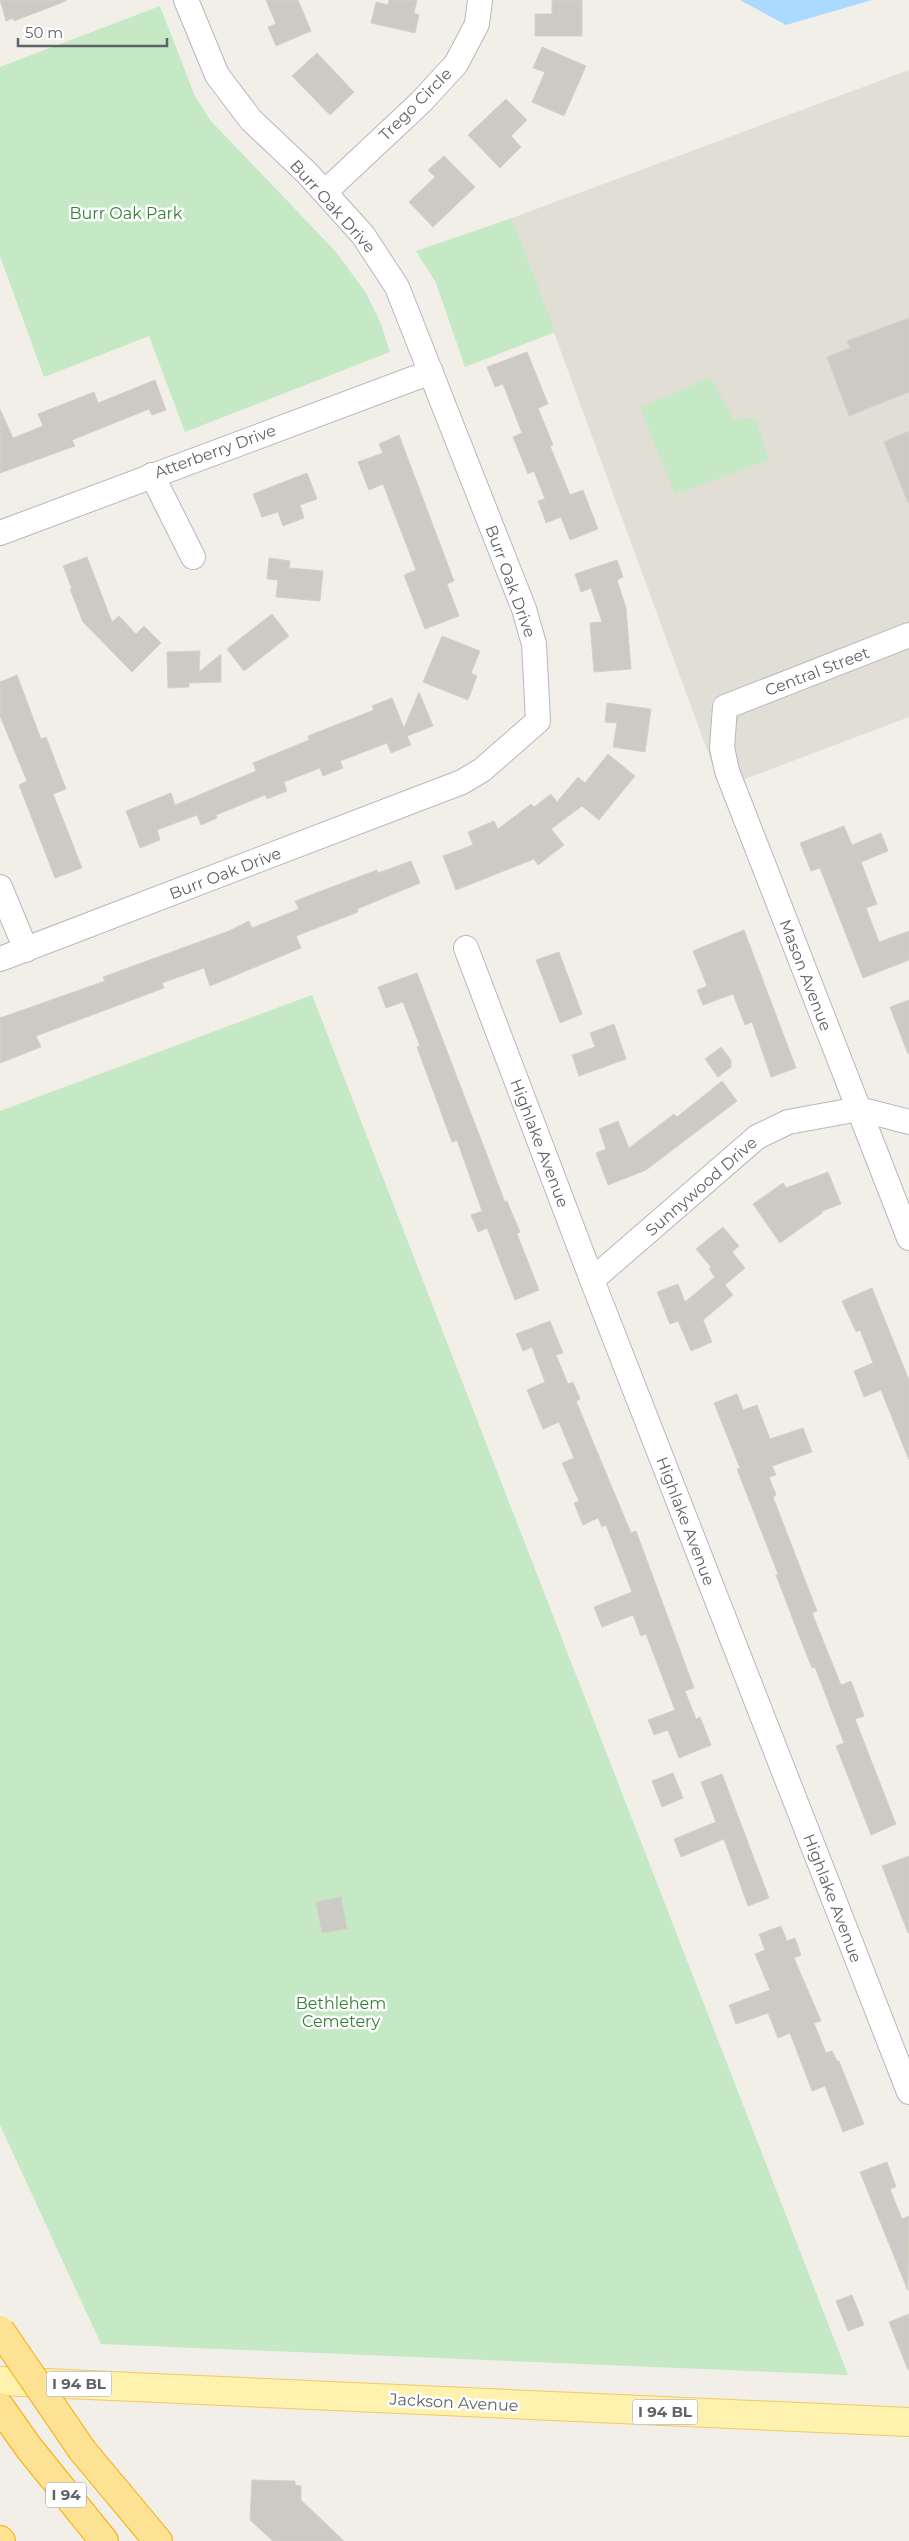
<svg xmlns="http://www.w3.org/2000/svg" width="909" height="2541" viewBox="0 0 909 2541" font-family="Montserrat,sans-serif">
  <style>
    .education { fill: #e1ded6 }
    .green { fill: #c5e8c5 }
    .water { fill: #aadaff }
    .building { fill: #cccac5; stroke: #d6d1c6 }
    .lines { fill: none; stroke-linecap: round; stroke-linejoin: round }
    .street-casing { stroke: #b5b8bc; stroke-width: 26 }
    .primary-casing { stroke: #f2c960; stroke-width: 30 }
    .highway-casing { stroke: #f9ab00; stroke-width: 30 }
    .street { stroke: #fff; stroke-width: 24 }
    .primary { stroke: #fff2af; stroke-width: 28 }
    .highway { stroke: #fde293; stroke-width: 28 }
    .highway-bridge-casing { stroke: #f9ab00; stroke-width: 30; stroke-linecap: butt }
    .highway-bridge { stroke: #fde293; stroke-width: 28 }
    .labels { text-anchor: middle; stroke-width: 5; stroke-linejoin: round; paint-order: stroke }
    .shield { fill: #fff; stroke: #8f9295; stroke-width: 1 }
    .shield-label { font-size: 15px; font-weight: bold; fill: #5f6368 }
    .street-label { font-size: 16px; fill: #5f6368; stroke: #fff }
    .park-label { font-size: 16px; fill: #348238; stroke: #fff }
  </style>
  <rect width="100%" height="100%" fill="#f1efe8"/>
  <path class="education" d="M 909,70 L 909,717 L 721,788 L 512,218 Z"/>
  <g class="green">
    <path d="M 160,6 L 194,94 L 210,120 L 336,252 L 366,293 L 381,324 L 390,352 L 185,432 L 149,336 L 44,377 L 0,256 L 0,67 Z"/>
    <path d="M 512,218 L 555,332 L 465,367 L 436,283 L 416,251 Z"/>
    <path d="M 711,377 L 733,420 L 755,418 L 769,460 L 675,494 L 640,408 Z"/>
    <path d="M 312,995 L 848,2375 L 101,2344 L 0,2125 L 0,1111 Z"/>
  </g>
  <path class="water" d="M 740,0 L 872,0 L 786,25 Z"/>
  <g class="building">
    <path d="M 0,0 L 66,0 L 66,1 L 14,21 L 13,18 L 6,21 Z"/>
    <path d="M 266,0 L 298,0 L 311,31 L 276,46 L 268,27 L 276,24 Z"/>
    <path d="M 389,0 L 417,0 L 414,13 L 419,15 L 415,33 L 371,23 L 376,2 L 388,5 Z"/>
    <path d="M 552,0 L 582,0 L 582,36 L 535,36 L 535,14 L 552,14 Z"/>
    <path d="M 542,47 L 586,66 L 564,116 L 532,102 L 545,72 L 533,68 Z"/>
    <path d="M 317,53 L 354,92 L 330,115 L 292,76 Z"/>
    <path d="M 506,99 L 527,120 L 511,136 L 521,147 L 500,168 L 468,135 Z"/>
    <path d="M 444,156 L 475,187 L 433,227 L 409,202 L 435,177 L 428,170 Z"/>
    <path d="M 909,318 L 909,392 L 849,416 L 827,357 L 850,348 L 847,341 Z"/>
    <path d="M 527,352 L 548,404 L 538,408 L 553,445 L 550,446 L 570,495 L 583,490 L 598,529 L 570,540 L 561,517 L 546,523 L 538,501 L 545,499 L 534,471 L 528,474 L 513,437 L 522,433 L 503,384 L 495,387 L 487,367 Z"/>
    <path d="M 155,380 L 166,410 L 152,415 L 149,409 L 72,440 L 75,446 L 0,473 L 0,409 L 13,438 L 43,426 L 38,414 L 94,392 L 98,403 Z"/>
    <path d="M 909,431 L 909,503 L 908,503 L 884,442 Z"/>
    <path d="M 399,435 L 454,581 L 447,584 L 459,616 L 425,629 L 404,575 L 416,570 L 383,484 L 369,490 L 358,462 L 383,453 L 379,444 Z"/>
    <path d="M 307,473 L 317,499 L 300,505 L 304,518 L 283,526 L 278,512 L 262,517 L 253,494 Z"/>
    <path d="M 87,557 L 112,622 L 119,616 L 136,634 L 144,626 L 161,643 L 132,672 L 83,622 L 70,589 L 72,589 L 63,566 Z"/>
    <path d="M 269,558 L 290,561 L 289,568 L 323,571 L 320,601 L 276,597 L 278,580 L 267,579 Z"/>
    <path d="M 617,560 L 623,577 L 617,580 L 626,608 L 631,669 L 594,672 L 590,623 L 602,622 L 591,588 L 581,592 L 575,574 Z"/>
    <path d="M 272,614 L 289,636 L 244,671 L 227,649 Z"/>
    <path d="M 442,636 L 480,651 L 471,673 L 477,676 L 468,700 L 423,682 Z"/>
    <path d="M 200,651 L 199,672 L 221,654 L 221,682 L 189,683 L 189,687 L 168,688 L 167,652 Z"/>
    <path d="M 17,675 L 41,739 L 46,737 L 66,789 L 53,794 L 82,868 L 55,878 L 19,785 L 27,781 L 0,716 L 0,682 Z"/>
    <path d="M 419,692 L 433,726 L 407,736 L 411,745 L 391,753 L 387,743 L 340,761 L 343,768 L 323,776 L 320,768 L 284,782 L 287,791 L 267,799 L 265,795 L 216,815 L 217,818 L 201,825 L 197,815 L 157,830 L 160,840 L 140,848 L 126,811 L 171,793 L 175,805 L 256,771 L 253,763 L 309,740 L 308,736 L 374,710 L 372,706 L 392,698 L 404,728 Z"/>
    <path d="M 607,703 L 651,709 L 645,752 L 613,747 L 617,723 L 605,722 Z"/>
    <path d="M 608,754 L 635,776 L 599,820 L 582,806 L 551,829 L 564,845 L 538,865 L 534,859 L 456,890 L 443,856 L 473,845 L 468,832 L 494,821 L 498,829 L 531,804 L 534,807 L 551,794 L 557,802 L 578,777 L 585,783 Z"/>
    <path d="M 844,826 L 852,845 L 881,833 L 888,851 L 861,862 L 877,904 L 866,908 L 879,942 L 909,931 L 909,960 L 863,978 L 820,868 L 811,871 L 800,843 Z"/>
    <path d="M 411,861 L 420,883 L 357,909 L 358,912 L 296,936 L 301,948 L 210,986 L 204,968 L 162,983 L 164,988 L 36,1036 L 41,1047 L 0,1063 L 0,1018 L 105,981 L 103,977 L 229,931 L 249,921 L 252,928 L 299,909 L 295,901 L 377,870 L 378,873 Z"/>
    <path d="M 744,930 L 796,1068 L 771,1077 L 752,1022 L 745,1025 L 733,994 L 703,1005 L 697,990 L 707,986 L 693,951 Z"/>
    <path d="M 559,952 L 582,1014 L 560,1023 L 536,960 Z"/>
    <path d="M 417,973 L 505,1202 L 507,1201 L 520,1232 L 517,1234 L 539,1290 L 515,1300 L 487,1228 L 478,1232 L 471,1215 L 482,1211 L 457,1140 L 452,1142 L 417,1047 L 420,1046 L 403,1002 L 386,1008 L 378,987 Z"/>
    <path d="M 909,1000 L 909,1054 L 908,1054 L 890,1007 Z"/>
    <path d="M 614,1024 L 626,1059 L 579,1076 L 572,1055 L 595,1047 L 590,1033 Z"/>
    <path d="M 721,1047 L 731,1060 L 731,1067 L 718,1077 L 705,1059 Z"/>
    <path d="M 722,1081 L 737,1101 L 646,1170 L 608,1185 L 596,1153 L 606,1149 L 599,1129 L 618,1121 L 629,1148 L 674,1114 L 677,1117 Z"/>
    <path d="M 828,1172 L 841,1204 L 822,1211 L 822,1213 L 780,1243 L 753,1204 L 783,1183 L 786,1188 Z"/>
    <path d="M 723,1227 L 739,1246 L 732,1252 L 745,1268 L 725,1285 L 733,1295 L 703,1320 L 712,1342 L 691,1351 L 678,1321 L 670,1324 L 657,1292 L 678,1284 L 685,1302 L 715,1277 L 709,1269 L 711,1267 L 696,1249 Z"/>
    <path d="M 872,1288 L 909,1380 L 909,1460 L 881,1390 L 864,1397 L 854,1371 L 873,1363 L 860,1330 L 856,1332 L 842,1301 Z"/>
    <path d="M 550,1321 L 563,1353 L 556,1355 L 568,1384 L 573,1382 L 580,1399 L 576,1401 L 631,1533 L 636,1531 L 694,1688 L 685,1691 L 696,1719 L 700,1717 L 711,1745 L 679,1758 L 668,1730 L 654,1735 L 648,1720 L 675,1710 L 646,1634 L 641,1636 L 633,1615 L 602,1627 L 594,1607 L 632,1592 L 606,1525 L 602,1527 L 598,1518 L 583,1525 L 574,1503 L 579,1501 L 562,1463 L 574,1458 L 559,1422 L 543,1429 L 527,1390 L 545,1382 L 532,1347 L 523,1351 L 516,1334 Z"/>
    <path d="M 737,1394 L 743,1410 L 757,1405 L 770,1439 L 803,1428 L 812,1452 L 772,1466 L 776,1475 L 769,1477 L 776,1495 L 773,1497 L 817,1611 L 812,1613 L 841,1685 L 851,1681 L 864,1716 L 855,1719 L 896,1824 L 871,1835 L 836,1746 L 844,1743 L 815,1667 L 812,1668 L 797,1630 L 776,1575 L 778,1574 L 737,1469 L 740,1468 L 714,1403 Z"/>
    <path d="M 673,1773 L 683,1798 L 662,1807 L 652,1781 Z"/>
    <path d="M 722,1774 L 769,1898 L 748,1906 L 724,1839 L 681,1857 L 674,1839 L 716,1822 L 701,1782 Z"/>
    <path d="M 909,1856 L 909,1933 L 908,1933 L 882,1866 Z"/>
    <path d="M 341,1897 L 347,1929 L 322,1933 L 316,1902 Z"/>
    <path d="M 781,1926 L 787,1941 L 795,1938 L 801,1955 L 794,1958 L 821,2021 L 814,2023 L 826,2053 L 832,2051 L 837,2061 L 839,2061 L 864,2124 L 843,2132 L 825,2086 L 812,2091 L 790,2033 L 778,2038 L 768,2013 L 736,2024 L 729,2005 L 770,1990 L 755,1954 L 765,1950 L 759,1934 Z"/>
    <path d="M 887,2162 L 896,2187 L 890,2189 L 902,2219 L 909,2216 L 908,2291 L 860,2172 Z"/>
    <path d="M 852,2295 L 864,2325 L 848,2331 L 836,2301 Z"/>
    <path d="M 909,2314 L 909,2370 L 908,2370 L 889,2322 Z"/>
    <path d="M 252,2480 L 295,2481 L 295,2485 L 301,2486 L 301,2500 L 344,2541 L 273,2541 L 250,2520 Z"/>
  </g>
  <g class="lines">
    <g class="street-casing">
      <g id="street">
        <path d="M 325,192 L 421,102 L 456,64 L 477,24 L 480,0"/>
        <path d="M 152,475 L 193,557"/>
        <path d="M 0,533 L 431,372"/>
        <path d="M 909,635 L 725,707 L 722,748 L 727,771 L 909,1238"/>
        <path d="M 0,887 L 26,950"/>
        <path d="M 466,948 L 592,1280 L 909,2092"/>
        <path d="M 0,959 L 462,782 L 482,770 L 538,721 L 534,644 L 524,609 L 397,287 L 363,235 L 307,173 L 251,120 L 217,75 L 186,0"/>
        <path d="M 592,1280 L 757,1137 L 788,1122 L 859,1109 L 909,1122"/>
      </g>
    </g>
    <g class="primary-casing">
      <path id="primary" d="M 0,2381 L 909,2422"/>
    </g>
    <g class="highway-casing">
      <g id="highway">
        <path d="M 0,2407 L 29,2448 L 104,2541"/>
        <path d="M 82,2450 L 158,2541"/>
        <path d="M 0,2540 L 1,2541"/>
      </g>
    </g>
    <use href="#street" class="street"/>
    <use href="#primary" class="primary"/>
    <use href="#highway" class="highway"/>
    <g class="highway-bridge-casing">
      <path id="highway-bridge" d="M 0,2330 L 82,2450"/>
    </g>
    <use href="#highway-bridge" class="highway-bridge"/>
  </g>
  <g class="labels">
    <g class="shield">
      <rect x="46.5" y="2371.5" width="65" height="25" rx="4"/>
      <rect x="632.5" y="2399.5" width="65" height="25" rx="4"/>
      <rect x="46" y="2482.5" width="40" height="25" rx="4"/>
    </g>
    <g class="shield-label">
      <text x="79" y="2389">I 94 BL</text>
      <text x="665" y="2417">I 94 BL</text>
      <text x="66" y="2500">I 94</text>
    </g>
    <g class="street-label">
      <text transform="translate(415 104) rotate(-45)" y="6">Trego Circle</text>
      <text transform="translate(333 206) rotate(48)" y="6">Burr Oak Drive</text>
      <text transform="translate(215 451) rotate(-20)" y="6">Atterberry Drive</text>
      <text transform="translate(511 581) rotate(70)" y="6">Burr Oak Drive</text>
      <text transform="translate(817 671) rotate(-21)" y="6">Central Street</text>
      <text transform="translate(225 873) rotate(-21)" y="6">Burr Oak Drive</text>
      <text transform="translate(806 975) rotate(69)" y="6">Mason Avenue</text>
      <text transform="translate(540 1143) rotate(69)" y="6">Highlake Avenue</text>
      <text transform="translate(701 1186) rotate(-41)" y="6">Sunnywood Drive</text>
      <text transform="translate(686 1521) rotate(69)" y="6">Highlake Avenue</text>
      <text transform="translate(833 1898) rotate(69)" y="6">Highlake Avenue</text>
      <text transform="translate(454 2402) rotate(3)" y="6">Jackson Avenue</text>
    </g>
    <g class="park-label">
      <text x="126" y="219">Burr Oak Park</text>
      <text x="341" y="2009">Bethlehem<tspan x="341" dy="18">Cemetery</tspan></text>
    </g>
  </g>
  <path d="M18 38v8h149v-8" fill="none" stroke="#5f6368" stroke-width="2.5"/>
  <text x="25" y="38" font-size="15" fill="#5f6368" stroke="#ffffff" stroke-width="4" paint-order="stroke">50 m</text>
</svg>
